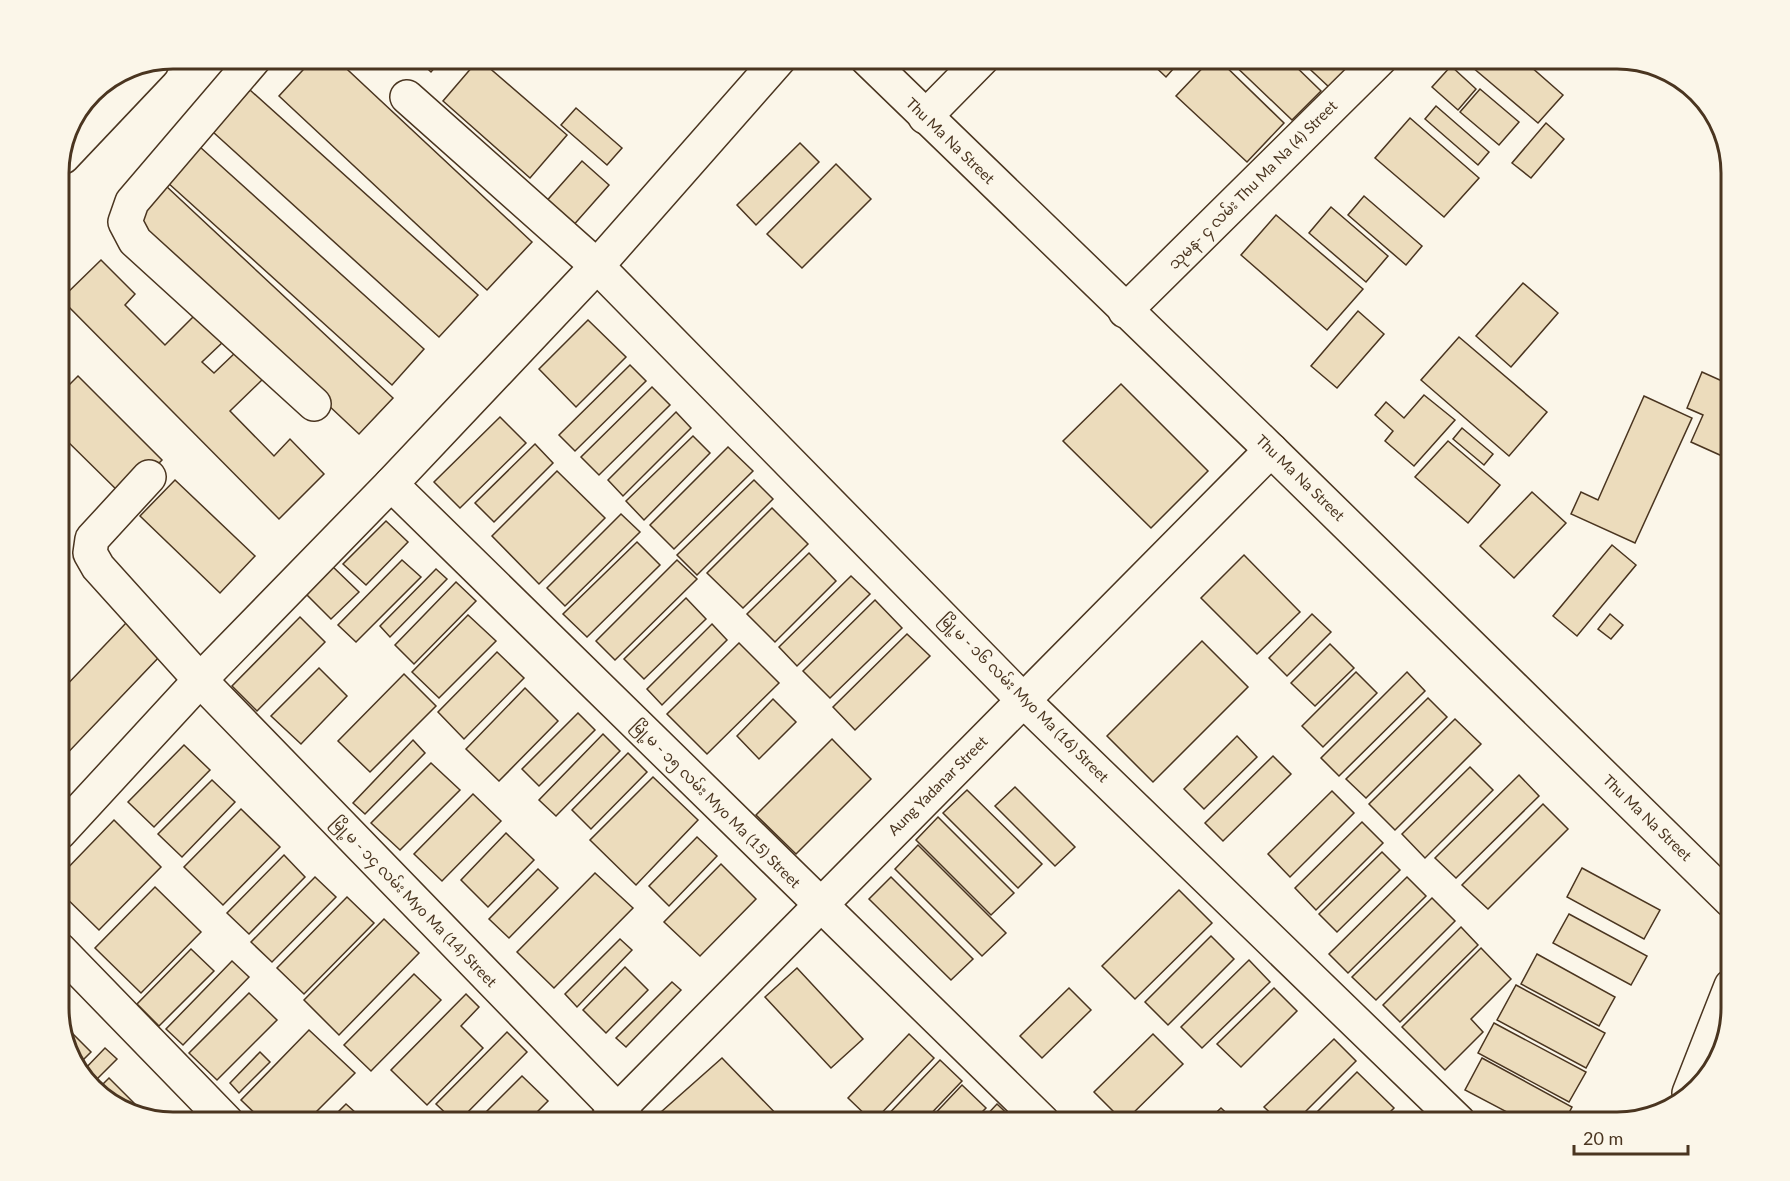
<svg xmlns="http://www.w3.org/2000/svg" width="1790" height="1181" viewBox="0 0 1790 1181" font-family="Lato,'Noto Sans Myanmar',sans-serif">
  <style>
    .building { fill: #ecdcbc; stroke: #4a3520; stroke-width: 1.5 }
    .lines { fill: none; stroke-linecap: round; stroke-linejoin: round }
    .minor-casing { stroke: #4a3520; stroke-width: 36 }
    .tertiary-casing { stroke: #4a3520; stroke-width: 36 }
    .primary-casing { stroke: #4a3520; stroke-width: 36 }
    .minor { stroke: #fbf6e9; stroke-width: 33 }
    .tertiary { stroke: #fbf6e9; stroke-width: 33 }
    .primary { stroke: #fbf6e9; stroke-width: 33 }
    .labels { text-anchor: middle; stroke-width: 4.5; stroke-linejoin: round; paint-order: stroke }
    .street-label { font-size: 15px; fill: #4a3520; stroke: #fbf6e9 }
    .rim { fill: none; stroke: #4a3520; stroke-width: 3 }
  </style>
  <rect width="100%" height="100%" fill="#fbf6e9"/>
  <g class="building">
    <path d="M 314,58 L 335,58 L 532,242 L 487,290 L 279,96 Z"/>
    <path d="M 416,58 L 443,58 L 431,72 Z"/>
    <path d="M 1146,58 L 1183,58 L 1166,77 Z"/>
    <path d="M 1212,58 L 1217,58 L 1284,123 L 1247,162 L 1176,96 Z"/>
    <path d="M 1227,58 L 1287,58 L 1321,91 L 1292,120 Z"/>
    <path d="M 1298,58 L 1358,58 L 1330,88 Z"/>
    <path d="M 1480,58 L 1521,58 L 1563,95 L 1538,123 L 1472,67 Z"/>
    <path d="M 479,59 L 567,135 L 530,178 L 443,101 Z"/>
    <path d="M 1451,66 L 1476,89 L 1458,110 L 1432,87 Z"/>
    <path d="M 1480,89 L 1519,122 L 1499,145 L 1460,112 Z"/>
    <path d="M 250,90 L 478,295 L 439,337 L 213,132 Z"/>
    <path d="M 1436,106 L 1489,152 L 1478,165 L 1425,119 Z"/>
    <path d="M 576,108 L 622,148 L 607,165 L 561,125 Z"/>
    <path d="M 1410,118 L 1479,178 L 1444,217 L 1375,158 Z"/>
    <path d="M 1546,123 L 1564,139 L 1531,178 L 1512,163 Z"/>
    <path d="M 800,143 L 819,162 L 756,225 L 737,205 Z"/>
    <path d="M 200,147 L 424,349 L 392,385 L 167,182 Z"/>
    <path d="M 582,161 L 609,185 L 571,228 L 543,205 Z"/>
    <path d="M 836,164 L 871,199 L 802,268 L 767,234 Z"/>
    <path d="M 166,186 L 393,398 L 359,434 L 133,222 Z"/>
    <path d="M 1364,196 L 1422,246 L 1406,265 L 1348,215 Z"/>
    <path d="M 1331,207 L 1388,256 L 1366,282 L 1309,233 Z"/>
    <path d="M 1276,215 L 1363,289 L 1327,330 L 1241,255 Z"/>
    <path d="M 101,260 L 135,294 L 125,305 L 165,345 L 197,313 L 224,341 L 202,362 L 214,373 L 236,352 L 263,379 L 230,411 L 274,456 L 290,439 L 324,474 L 279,519 L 61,299 Z"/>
    <path d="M 1523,283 L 1558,313 L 1511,367 L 1476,336 Z"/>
    <path d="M 1358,311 L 1384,334 L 1337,388 L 1311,366 Z"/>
    <path d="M 588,320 L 626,357 L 576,407 L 539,369 Z"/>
    <path d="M 1459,337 L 1547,412 L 1509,456 L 1421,380 Z"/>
    <path d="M 630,365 L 646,381 L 575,451 L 559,435 Z"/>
    <path d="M 1702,372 L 1731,385 L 1731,460 L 1691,442 L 1703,415 L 1687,408 Z"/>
    <path d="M 78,376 L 162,460 L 125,498 L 59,433 L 59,395 Z"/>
    <path d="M 1121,384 L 1208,471 L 1151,528 L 1063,441 Z"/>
    <path d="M 652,387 L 670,405 L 599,475 L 581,457 Z"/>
    <path d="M 1424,395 L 1455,420 L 1414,466 L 1385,441 L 1393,431 L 1375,415 L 1386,402 L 1404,418 Z"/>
    <path d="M 1644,396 L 1692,418 L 1635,543 L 1571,514 L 1581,492 L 1598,500 Z"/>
    <path d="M 676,412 L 691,428 L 623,496 L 608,480 Z"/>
    <path d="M 500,417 L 526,443 L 460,508 L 434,482 Z"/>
    <path d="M 1462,428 L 1493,454 L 1484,465 L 1453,439 Z"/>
    <path d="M 693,436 L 710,453 L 644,520 L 626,501 Z"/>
    <path d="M 1448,441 L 1500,485 L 1468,523 L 1415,477 Z"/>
    <path d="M 535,444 L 553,463 L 494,522 L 475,503 Z"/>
    <path d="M 728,447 L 753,471 L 674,549 L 650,525 Z"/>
    <path d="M 557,471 L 605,518 L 539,584 L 492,536 Z"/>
    <path d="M 175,480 L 255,556 L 220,593 L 140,516 Z"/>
    <path d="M 754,480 L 773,499 L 697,575 L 677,555 Z"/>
    <path d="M 1532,492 L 1566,523 L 1514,578 L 1480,546 Z"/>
    <path d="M 772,508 L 808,544 L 743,608 L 707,573 Z"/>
    <path d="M 621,514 L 640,532 L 565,606 L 547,588 Z"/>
    <path d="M 386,521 L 408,542 L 366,585 L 343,564 Z"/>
    <path d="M 637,542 L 660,565 L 587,637 L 563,614 Z"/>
    <path d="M 1612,545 L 1636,565 L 1577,636 L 1553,616 Z"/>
    <path d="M 809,553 L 836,581 L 775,642 L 747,614 Z"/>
    <path d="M 1244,555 L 1300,612 L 1257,654 L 1201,598 Z"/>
    <path d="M 402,560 L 421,577 L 356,642 L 338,625 Z"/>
    <path d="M 677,560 L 697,579 L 615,660 L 596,641 Z"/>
    <path d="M 331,565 L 359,592 L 331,619 L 304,592 Z"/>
    <path d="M 436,569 L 447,579 L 390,637 L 380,626 Z"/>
    <path d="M 851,576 L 870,594 L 797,666 L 779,647 Z"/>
    <path d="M 456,582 L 476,601 L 414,664 L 395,645 Z"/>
    <path d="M 686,598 L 706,619 L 644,679 L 624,659 Z"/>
    <path d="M 875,600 L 902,628 L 830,698 L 803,671 Z"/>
    <path d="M 1312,614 L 1331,632 L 1287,676 L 1269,658 Z"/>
    <path d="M 1610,614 L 1623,625 L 1611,639 L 1598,629 Z"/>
    <path d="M 468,615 L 496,641 L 439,698 L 412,672 Z"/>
    <path d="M 300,617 L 325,642 L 257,711 L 232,686 Z"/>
    <path d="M 126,623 L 160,656 L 59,762 L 59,693 Z"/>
    <path d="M 712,624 L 727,640 L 662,705 L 647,689 Z"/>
    <path d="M 907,634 L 930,656 L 855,730 L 833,707 Z"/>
    <path d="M 1202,641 L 1248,687 L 1153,782 L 1107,736 Z"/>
    <path d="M 739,643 L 779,683 L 707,754 L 667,714 Z"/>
    <path d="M 1330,644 L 1354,668 L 1315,706 L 1291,683 Z"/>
    <path d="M 497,652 L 524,678 L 464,739 L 438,712 Z"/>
    <path d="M 319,668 L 347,696 L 301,744 L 271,716 Z"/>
    <path d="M 1356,672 L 1377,693 L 1323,747 L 1302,726 Z"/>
    <path d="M 1407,672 L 1425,691 L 1339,776 L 1321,758 Z"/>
    <path d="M 404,674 L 436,706 L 370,772 L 338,741 Z"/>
    <path d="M 525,688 L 558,721 L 499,781 L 466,749 Z"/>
    <path d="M 1428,698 L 1447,717 L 1366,798 L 1346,779 Z"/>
    <path d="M 773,699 L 796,722 L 759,759 L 737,736 Z"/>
    <path d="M 578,713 L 595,730 L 539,786 L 522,769 Z"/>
    <path d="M 1455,719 L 1481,744 L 1395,830 L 1369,804 Z"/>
    <path d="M 603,734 L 620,751 L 556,816 L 539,800 Z"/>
    <path d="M 1237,736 L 1257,757 L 1204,809 L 1184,789 Z"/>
    <path d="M 832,739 L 871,779 L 796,854 L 756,815 Z"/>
    <path d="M 413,740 L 425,753 L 365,814 L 353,803 Z"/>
    <path d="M 184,745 L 210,770 L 154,827 L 128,802 Z"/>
    <path d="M 628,753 L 647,772 L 591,829 L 572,810 Z"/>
    <path d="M 1273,756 L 1291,774 L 1223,841 L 1205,823 Z"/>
    <path d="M 431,763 L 460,790 L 400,850 L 371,823 Z"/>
    <path d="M 1470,767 L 1493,790 L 1425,858 L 1402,834 Z"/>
    <path d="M 1519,775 L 1539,796 L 1456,878 L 1435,858 Z"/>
    <path d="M 653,777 L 698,820 L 636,885 L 590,840 Z"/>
    <path d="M 212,780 L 235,802 L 182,857 L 158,834 Z"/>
    <path d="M 1015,787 L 1075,847 L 1055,866 L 995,806 Z"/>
    <path d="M 967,790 L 1042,864 L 1018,888 L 943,813 Z"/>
    <path d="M 1332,791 L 1354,813 L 1290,877 L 1268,854 Z"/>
    <path d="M 473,794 L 501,821 L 442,881 L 414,854 Z"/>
    <path d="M 1543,804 L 1568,829 L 1488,909 L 1462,885 Z"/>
    <path d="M 241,809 L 280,847 L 223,905 L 184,867 Z"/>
    <path d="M 938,817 L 1014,893 L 991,915 L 916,840 Z"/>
    <path d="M 114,820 L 161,867 L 99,930 L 59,891 L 59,877 Z"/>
    <path d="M 1362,822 L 1383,843 L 1316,910 L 1295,888 Z"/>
    <path d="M 506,833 L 534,860 L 488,907 L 461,880 Z"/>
    <path d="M 697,837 L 717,856 L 669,906 L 649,886 Z"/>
    <path d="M 918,845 L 1006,933 L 982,956 L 895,869 Z"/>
    <path d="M 1382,852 L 1400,870 L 1337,932 L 1319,914 Z"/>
    <path d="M 284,855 L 305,877 L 249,934 L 227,913 Z"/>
    <path d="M 721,864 L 756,899 L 700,956 L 664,922 Z"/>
    <path d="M 1582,868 L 1660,910 L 1644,939 L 1567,897 Z"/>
    <path d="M 538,869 L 558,888 L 509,938 L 489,919 Z"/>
    <path d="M 595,873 L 633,908 L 554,988 L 517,952 Z"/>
    <path d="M 315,877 L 336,897 L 272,962 L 251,942 Z"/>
    <path d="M 891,877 L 973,959 L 951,980 L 869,899 Z"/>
    <path d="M 1407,877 L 1426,896 L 1348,973 L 1329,954 Z"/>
    <path d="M 155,887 L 201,932 L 141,993 L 95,948 Z"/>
    <path d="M 1179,890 L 1212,923 L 1135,999 L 1102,966 Z"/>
    <path d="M 347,897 L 374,923 L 304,994 L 277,968 Z"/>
    <path d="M 1432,898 L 1455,921 L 1376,1000 L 1352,977 Z"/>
    <path d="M 1569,914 L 1647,956 L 1631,985 L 1553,943 Z"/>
    <path d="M 384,919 L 419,953 L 339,1035 L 304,1000 Z"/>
    <path d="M 1461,927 L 1478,945 L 1400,1022 L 1383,1005 Z"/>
    <path d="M 1211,936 L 1234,959 L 1168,1025 L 1145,1002 Z"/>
    <path d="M 620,939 L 632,950 L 577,1007 L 565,994 Z"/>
    <path d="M 1481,948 L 1511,979 L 1471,1019 L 1483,1032 L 1445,1070 L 1402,1027 Z"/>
    <path d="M 191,949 L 214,971 L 159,1026 L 137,1004 Z"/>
    <path d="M 1537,954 L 1615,997 L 1599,1026 L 1521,984 Z"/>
    <path d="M 1249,960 L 1270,982 L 1202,1048 L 1181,1027 Z"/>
    <path d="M 232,961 L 249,977 L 183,1045 L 166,1029 Z"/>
    <path d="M 625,967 L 648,990 L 606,1033 L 583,1010 Z"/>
    <path d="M 797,968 L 863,1039 L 831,1068 L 765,997 Z"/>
    <path d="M 414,974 L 441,1000 L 371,1071 L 344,1045 Z"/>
    <path d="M 672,982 L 681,990 L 626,1047 L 616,1038 Z"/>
    <path d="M 1516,985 L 1605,1033 L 1586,1068 L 1497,1020 Z"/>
    <path d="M 1069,988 L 1091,1010 L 1042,1058 L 1020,1036 Z"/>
    <path d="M 1274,988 L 1297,1011 L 1241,1067 L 1217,1044 Z"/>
    <path d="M 249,993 L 277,1020 L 217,1080 L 189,1053 Z"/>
    <path d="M 466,994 L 479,1007 L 461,1026 L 483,1048 L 427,1105 L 391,1070 Z"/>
    <path d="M 1494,1023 L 1586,1072 L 1569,1102 L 1478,1053 Z"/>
    <path d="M 63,1024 L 91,1052 L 76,1067 L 74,1065 Z"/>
    <path d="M 309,1030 L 355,1073 L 306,1122 L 264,1122 L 241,1100 Z"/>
    <path d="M 507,1032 L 527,1052 L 458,1122 L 455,1122 L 436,1104 Z"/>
    <path d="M 909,1034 L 934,1058 L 873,1122 L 848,1098 Z"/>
    <path d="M 1153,1034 L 1183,1064 L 1124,1122 L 1094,1092 Z"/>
    <path d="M 1334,1039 L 1356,1061 L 1295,1122 L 1280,1122 L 1264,1107 Z"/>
    <path d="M 105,1048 L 117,1059 L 92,1084 L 81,1073 Z"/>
    <path d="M 260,1052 L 270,1062 L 239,1093 L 230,1083 Z"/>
    <path d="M 722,1058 L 784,1122 L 672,1122 L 661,1112 Z"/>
    <path d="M 1482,1058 L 1572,1107 L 1564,1122 L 1526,1122 L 1465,1090 Z"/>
    <path d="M 940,1060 L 962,1081 L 923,1122 L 881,1122 Z"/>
    <path d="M 1357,1072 L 1394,1108 L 1380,1122 L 1316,1122 L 1311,1118 Z"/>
    <path d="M 522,1076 L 548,1101 L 527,1122 L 476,1122 Z"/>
    <path d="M 109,1078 L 145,1114 L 110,1103 L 97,1090 Z"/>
    <path d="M 962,1085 L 986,1108 L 972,1122 L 927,1122 Z"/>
    <path d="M 346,1104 L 366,1122 L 328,1122 Z"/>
    <path d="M 997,1104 L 1016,1122 L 980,1122 Z"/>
    <path d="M 1221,1108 L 1236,1122 L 1206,1122 Z"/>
  </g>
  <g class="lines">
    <g class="minor-casing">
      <g id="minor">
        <path d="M 255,58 L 132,202 L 125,222 L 135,241 L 314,404"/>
        <path d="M 407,97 L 597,266 L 1024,701 L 1459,1122"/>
        <path d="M 925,117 L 983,58"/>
        <path d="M 63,157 L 152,63"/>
        <path d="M 1125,311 L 1381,58"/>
        <path d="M 149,477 L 92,539 L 90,553 L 98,567 L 200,680 L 629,1122"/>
        <path d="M 391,484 L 1043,1122"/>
        <path d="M 59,833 L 200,680 L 391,484 L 597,266 L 780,58"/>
        <path d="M 59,949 L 227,1122"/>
        <path d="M 606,1122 L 1271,450"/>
      </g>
    </g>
    <g class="tertiary-casing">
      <path id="tertiary" d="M 866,58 L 1271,450 L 1731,901"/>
    </g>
    <g class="primary-casing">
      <path id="primary" d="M 1689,1093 L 1731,986"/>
    </g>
    <use href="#minor" class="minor"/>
    <use href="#tertiary" class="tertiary"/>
    <use href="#primary" class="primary"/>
  </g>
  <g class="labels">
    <g class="street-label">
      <text transform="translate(950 141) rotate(44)" y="5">Thu Ma Na Street</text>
      <text transform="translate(1253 185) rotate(-45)" y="5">သုမန- ၄ လမ်း Thu Ma Na (4) Street</text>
      <text transform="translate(1300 478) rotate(44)" y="5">Thu Ma Na Street</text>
      <text transform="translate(1024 698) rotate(45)" y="5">မြို့မ - ၁၆ လမ်း Myo Ma (16) Street</text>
      <text transform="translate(938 786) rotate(-45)" y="5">Aung Yadanar Street</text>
      <text transform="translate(716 804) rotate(45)" y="5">မြို့မ - ၁၅ လမ်း Myo Ma (15) Street</text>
      <text transform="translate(1647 818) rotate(44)" y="5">Thu Ma Na Street</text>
      <text transform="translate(414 902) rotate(46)" y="5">မြို့မ - ၁၄ လမ်း Myo Ma (14) Street</text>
    </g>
  </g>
  <path d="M0 0H1790V1181H0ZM173 69H1617A104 104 0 0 1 1721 173V1008A104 104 0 0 1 1617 1112H173A104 104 0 0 1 69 1008V173A104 104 0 0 1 173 69Z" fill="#fbf6e9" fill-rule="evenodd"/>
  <path class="rim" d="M173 69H1617A104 104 0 0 1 1721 173V1008A104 104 0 0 1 1617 1112H173A104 104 0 0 1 69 1008V173A104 104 0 0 1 173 69Z"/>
  <path d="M1574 1145v9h114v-9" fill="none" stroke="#4a3520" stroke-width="3"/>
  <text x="1583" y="1145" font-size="18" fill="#4a3520" stroke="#fbf6e9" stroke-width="4.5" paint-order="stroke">20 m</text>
</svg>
